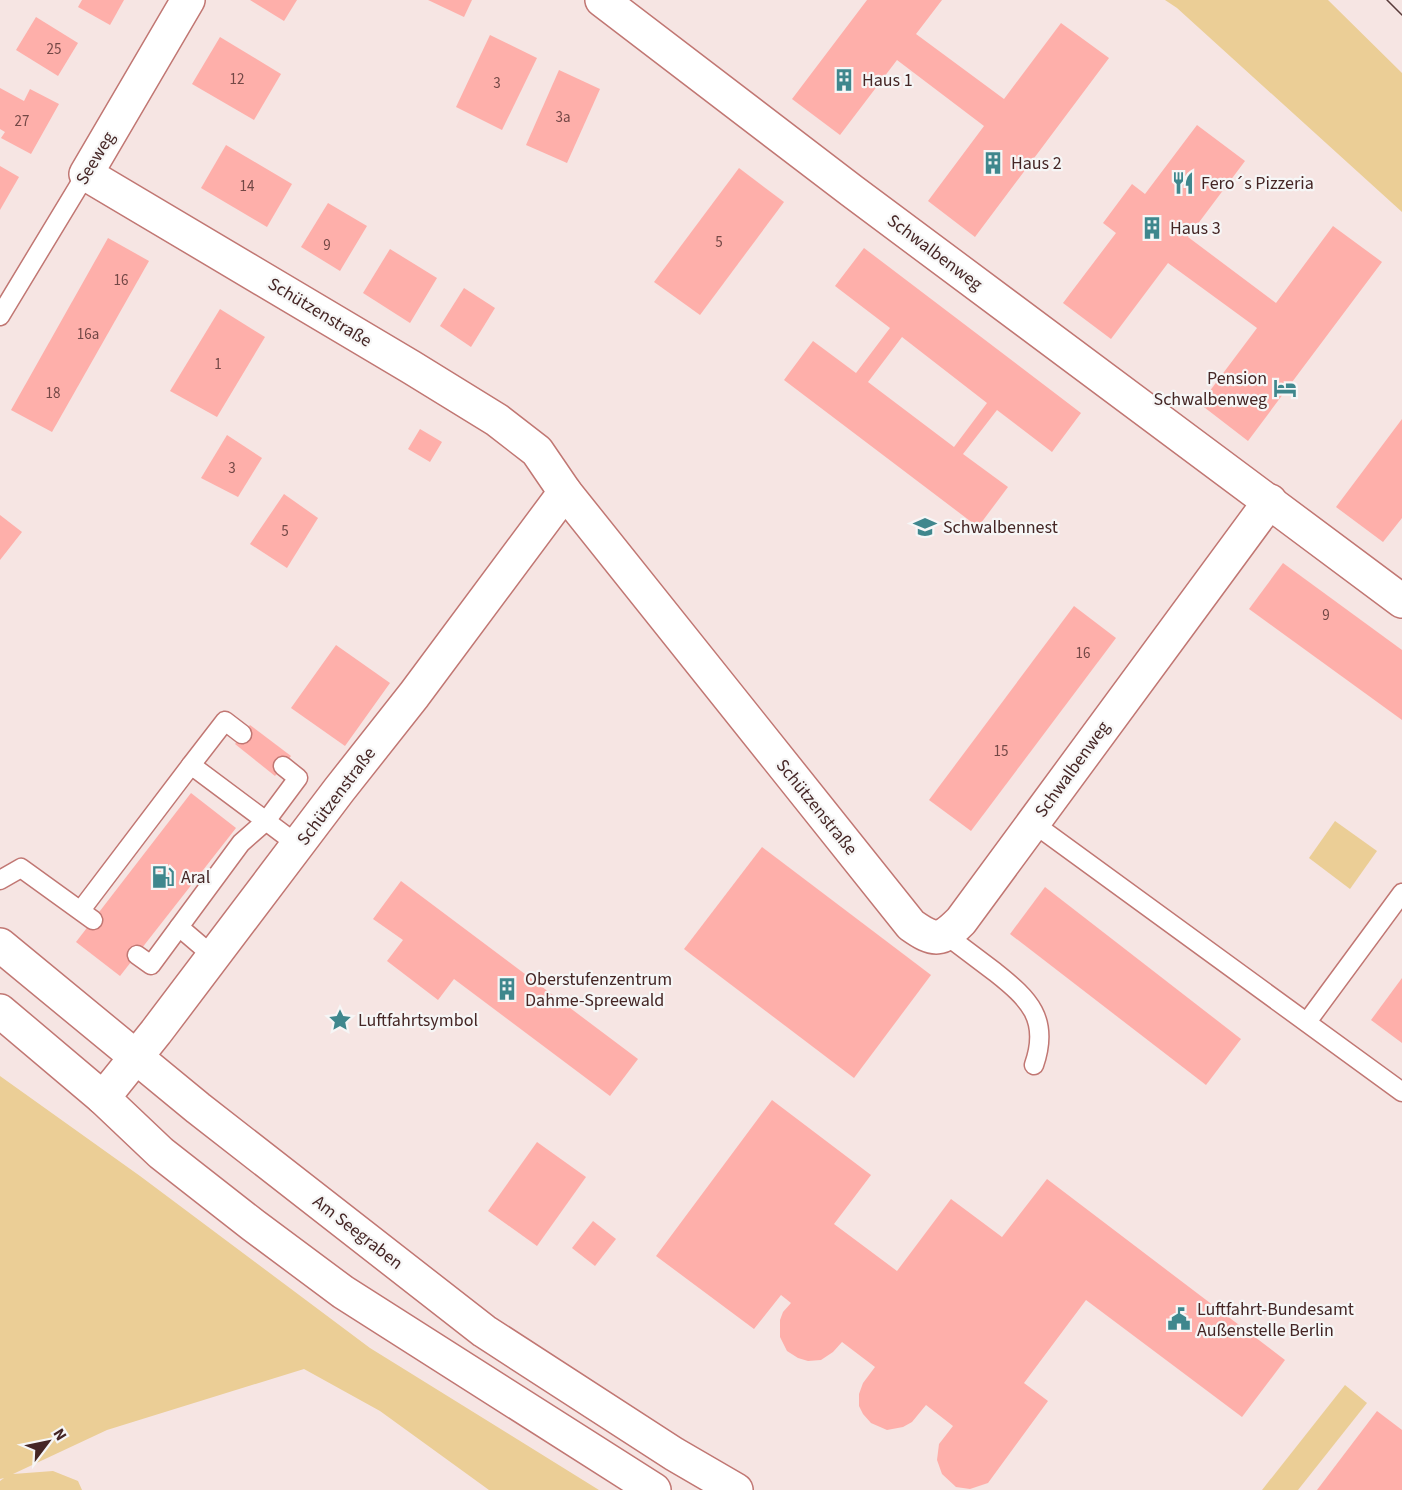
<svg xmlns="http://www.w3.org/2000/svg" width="1402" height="1490" viewBox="0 0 1402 1490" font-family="'Source Sans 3',sans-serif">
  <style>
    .green { fill: #ebce96 }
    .building { fill: #feafaa; fill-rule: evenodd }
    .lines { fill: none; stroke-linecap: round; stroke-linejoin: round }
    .service-casing { stroke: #c17773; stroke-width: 21 }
    .minor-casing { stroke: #c17773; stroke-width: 36 }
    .primary-casing { stroke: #c17773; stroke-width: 36 }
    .service { stroke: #fff; stroke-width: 18 }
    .minor { stroke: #fff; stroke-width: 33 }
    .primary { stroke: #fff; stroke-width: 33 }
    .tram { stroke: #583a39; stroke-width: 1.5 }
    .labels { text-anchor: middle; stroke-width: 4.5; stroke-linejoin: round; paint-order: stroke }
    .number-label { font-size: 15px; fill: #734846 }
    .poi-label { font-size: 18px; fill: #452625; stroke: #f6f6f6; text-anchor: start }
    .street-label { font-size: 18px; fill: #452625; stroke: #f6f6f6 }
  </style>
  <rect width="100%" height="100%" fill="#f6e5e3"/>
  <g class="green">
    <path d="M 1165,0 L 1328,0 L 1402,73 L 1402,212 L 1177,8 Z"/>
    <path d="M 1335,821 L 1377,851 L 1350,889 L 1309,858 Z"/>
    <path d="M 0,1076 L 140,1176 L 370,1348 L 599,1490 L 489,1490 L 380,1411 L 304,1369 L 107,1430 L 13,1474 L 53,1471 L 78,1481 L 82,1490 L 0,1490 L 0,1481 L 4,1478 L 0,1479 Z"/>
    <path d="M 1345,1385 L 1367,1403 L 1298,1490 L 1262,1490 Z"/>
  </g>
  <g class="building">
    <path d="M 82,0 L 124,0 L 110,25 L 78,7 Z"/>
    <path d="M 250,0 L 297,0 L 284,21 Z"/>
    <path d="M 428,0 L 472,0 L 464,17 Z"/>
    <path d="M 867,0 L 942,0 L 916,34 L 1004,99 L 1061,23 L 1109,58 L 975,237 L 928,201 L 984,126 L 897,60 L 840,135 L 792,99 Z"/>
    <path d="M 36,17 L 78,43 L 58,76 L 16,50 Z"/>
    <path d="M 490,35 L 537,58 L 502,130 L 456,107 Z"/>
    <path d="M 220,37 L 281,74 L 254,120 L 192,84 Z"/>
    <path d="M 559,70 L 600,89 L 567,163 L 526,145 Z"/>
    <path d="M 0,88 L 24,101 L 30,89 L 59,104 L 31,154 L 1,138 L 5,132 L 0,129 Z"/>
    <path d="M 1197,125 L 1245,161 L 1188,237 L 1276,303 L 1333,226 L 1382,262 L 1248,441 L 1200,404 L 1257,328 L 1168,263 L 1111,339 L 1063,303 L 1116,233 L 1103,223 L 1132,184 L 1145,194 Z"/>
    <path d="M 226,145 L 292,184 L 267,227 L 201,188 Z"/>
    <path d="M 0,166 L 19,177 L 0,210 Z"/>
    <path d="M 739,168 L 784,202 L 700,315 L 654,282 Z"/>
    <path d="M 328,203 L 367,226 L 340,271 L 301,247 Z"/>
    <path d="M 108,238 L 149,261 L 52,432 L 11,410 Z"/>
    <path d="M 864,248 L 1081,413 L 1052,452 L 997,410 L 963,454 L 1008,487 L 978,527 L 784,380 L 813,341 L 856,373 L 890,328 L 835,286 ZM 902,337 L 987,403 L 954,447 L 868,382 Z"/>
    <path d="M 390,249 L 437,278 L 410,323 L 363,293 Z"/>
    <path d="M 464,288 L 495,308 L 471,347 L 440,326 Z"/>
    <path d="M 220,309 L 265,337 L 217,417 L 170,391 Z"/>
    <path d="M 1402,419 L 1402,518 L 1383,542 L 1336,507 Z"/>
    <path d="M 420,429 L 442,442 L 430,462 L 408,449 Z"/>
    <path d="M 227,435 L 262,458 L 238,497 L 201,478 Z"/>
    <path d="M 284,494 L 318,518 L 287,568 L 250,544 Z"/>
    <path d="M 0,515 L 22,532 L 0,560 Z"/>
    <path d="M 1283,563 L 1402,650 L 1402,720 L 1249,609 Z"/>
    <path d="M 1074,606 L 1116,638 L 971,831 L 929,800 Z"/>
    <path d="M 336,645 L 390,683 L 345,746 L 291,708 Z"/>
    <path d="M 250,725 L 291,756 L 275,776 L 235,744 Z"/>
    <path d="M 191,793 L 236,828 L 120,976 L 76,942 Z"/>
    <path d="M 762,847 L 931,975 L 854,1078 L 684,949 Z"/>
    <path d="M 401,881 L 638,1059 L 610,1096 L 454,979 L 438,1000 L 387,961 L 403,940 L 373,919 Z"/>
    <path d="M 1045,887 L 1241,1039 L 1206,1085 L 1010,934 Z"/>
    <path d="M 1402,978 L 1402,1043 L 1371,1020 Z"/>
    <path d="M 772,1100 L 871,1175 L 834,1224 L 897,1271 L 951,1199 L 1002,1237 L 1047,1179 L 1285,1360 L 1242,1417 L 1086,1300 L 1024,1383 L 1048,1401 L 988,1483 L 970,1489 L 956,1487 L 942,1474 L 937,1460 L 939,1444 L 953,1426 L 926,1405 L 912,1422 L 903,1427 L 887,1430 L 871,1423 L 863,1414 L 859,1406 L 859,1394 L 863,1383 L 875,1367 L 842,1342 L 833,1352 L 821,1360 L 808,1361 L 798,1358 L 787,1351 L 780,1337 L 780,1320 L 783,1312 L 791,1303 L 781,1295 L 754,1329 L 656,1256 Z"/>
    <path d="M 537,1142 L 586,1177 L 537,1246 L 488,1211 Z"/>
    <path d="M 593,1221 L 616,1239 L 595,1266 L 572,1248 Z"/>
    <path d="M 1377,1411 L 1402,1430 L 1402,1490 L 1317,1490 Z"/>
  </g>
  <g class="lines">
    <g class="service-casing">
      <g id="service">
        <path d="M 0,316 L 86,174"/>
        <path d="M 191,765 L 225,721 L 242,734"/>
        <path d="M 1033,823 L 1402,1092"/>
        <path d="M 0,880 L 21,868 L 93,920"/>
        <path d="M 81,910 L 191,765 L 298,845"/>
        <path d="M 179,927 L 213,956"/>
        <path d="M 946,935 C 963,948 979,960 995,972 C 1029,999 1050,1019 1034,1065"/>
        <path d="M 137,955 L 151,965 L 241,843 L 266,821 L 298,778 L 283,766"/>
        <path d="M 1307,1022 L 1402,893"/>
      </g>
    </g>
    <g class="minor-casing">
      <g id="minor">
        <path d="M 188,0 L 86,174 L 411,367 L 497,420 L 537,451 L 565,492 L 911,925 C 935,942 941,941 961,921 L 1270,501"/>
        <path d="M 602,0 L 852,191 L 1402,601"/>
        <path d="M 103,1098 L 156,1032 L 339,790 L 414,695 L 565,492"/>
      </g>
    </g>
    <g class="primary-casing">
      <g id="primary">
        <path d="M 0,945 L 198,1108 L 484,1331 L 674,1454 L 736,1490"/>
        <path d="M 0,1011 L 103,1098 L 161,1153 L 253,1225 L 343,1292 L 654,1490"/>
      </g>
    </g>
    <use href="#service" class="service"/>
    <use href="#minor" class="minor"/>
    <use href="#primary" class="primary"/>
    <path class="tram" d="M 1387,0 L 1402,15"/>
  </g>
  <defs>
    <g id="building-bare" transform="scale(1.8)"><path d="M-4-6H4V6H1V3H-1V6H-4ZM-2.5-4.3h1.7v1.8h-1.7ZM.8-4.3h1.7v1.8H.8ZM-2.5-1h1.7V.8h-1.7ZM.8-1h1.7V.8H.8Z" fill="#3f878d" stroke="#f6f6f6" stroke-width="2.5" paint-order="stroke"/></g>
    <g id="restaurant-bare" transform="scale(1.8)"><path d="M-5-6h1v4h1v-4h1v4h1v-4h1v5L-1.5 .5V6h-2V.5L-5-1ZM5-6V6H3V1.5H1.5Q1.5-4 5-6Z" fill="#3f878d" stroke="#f6f6f6" stroke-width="2.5" paint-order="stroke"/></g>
    <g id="hotel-bare" transform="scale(1.8)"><path d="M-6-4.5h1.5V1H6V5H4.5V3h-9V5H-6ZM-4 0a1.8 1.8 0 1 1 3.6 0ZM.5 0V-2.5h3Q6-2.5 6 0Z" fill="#3f878d" stroke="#f6f6f6" stroke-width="2.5" paint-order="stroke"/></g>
    <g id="school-bare" transform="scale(1.8)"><path d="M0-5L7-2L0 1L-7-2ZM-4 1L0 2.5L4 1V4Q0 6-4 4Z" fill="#3f878d" stroke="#f6f6f6" stroke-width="2.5" paint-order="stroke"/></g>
    <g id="fuel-bare" transform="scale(1.8)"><path d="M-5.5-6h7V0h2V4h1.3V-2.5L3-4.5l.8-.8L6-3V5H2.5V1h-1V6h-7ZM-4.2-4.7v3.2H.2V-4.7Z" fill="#3f878d" stroke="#f6f6f6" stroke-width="2.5" paint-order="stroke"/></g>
    <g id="sight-bare" transform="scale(1.8)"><path d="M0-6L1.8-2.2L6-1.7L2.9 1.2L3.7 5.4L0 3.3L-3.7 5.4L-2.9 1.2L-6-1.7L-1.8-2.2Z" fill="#3f878d" stroke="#f6f6f6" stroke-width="2.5" paint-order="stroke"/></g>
    <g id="civic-bare" transform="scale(1.8)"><path d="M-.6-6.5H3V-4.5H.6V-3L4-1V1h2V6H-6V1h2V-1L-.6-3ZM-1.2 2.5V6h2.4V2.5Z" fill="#3f878d" stroke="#f6f6f6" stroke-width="2.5" paint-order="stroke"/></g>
  </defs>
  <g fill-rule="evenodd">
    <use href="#building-bare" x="844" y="80"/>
    <use href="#building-bare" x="993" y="163"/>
    <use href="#restaurant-bare" x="1183" y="183"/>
    <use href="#building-bare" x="1152" y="228"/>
    <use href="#hotel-bare" x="1285" y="388"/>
    <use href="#school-bare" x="925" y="527"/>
    <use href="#fuel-bare" x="163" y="877"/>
    <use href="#building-bare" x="507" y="989"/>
    <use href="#sight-bare" x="340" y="1020"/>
    <use href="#civic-bare" x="1179" y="1319"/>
  </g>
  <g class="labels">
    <g class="number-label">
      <text x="54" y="54">25</text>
      <text x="237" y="84">12</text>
      <text x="497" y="88">3</text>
      <text x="563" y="122">3a</text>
      <text x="22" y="126">27</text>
      <text x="247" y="191">14</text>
      <text x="719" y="247">5</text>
      <text x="327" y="250">9</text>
      <text x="121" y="285">16</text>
      <text x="88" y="339">16a</text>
      <text x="218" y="369">1</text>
      <text x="53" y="398">18</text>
      <text x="232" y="473">3</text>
      <text x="285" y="536">5</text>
      <text x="1326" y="620">9</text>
      <text x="1083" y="658">16</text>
      <text x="1001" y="756">15</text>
    </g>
    <g class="poi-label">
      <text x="862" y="86">Haus 1</text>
      <text x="1011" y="169">Haus 2</text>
      <text x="1201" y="189">Fero´s Pizzeria</text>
      <text x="1170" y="234">Haus 3</text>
      <text x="1267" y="384" text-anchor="end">Pension<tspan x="1267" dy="21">Schwalbenweg</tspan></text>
      <text x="943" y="533">Schwalbennest</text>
      <text x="181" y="883">Aral</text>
      <text x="525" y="985">Oberstufenzentrum<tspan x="525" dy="21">Dahme-Spreewald</tspan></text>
      <text x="358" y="1026">Luftfahrtsymbol</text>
      <text x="1197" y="1315">Luftfahrt-Bundesamt<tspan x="1197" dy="21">Außenstelle Berlin</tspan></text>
    </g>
    <g class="street-label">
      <text transform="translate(95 158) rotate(-59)" y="6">Seeweg</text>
      <text transform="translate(935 252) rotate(37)" y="6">Schwalbenweg</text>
      <text transform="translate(320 312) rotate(31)" y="6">Schützenstraße</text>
      <text transform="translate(1072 769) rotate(-54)" y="6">Schwalbenweg</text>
      <text transform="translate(336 796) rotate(-53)" y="6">Schützenstraße</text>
      <text transform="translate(817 807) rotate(51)" y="6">Schützenstraße</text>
      <text transform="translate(358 1232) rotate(38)" y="6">Am Seegraben</text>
    </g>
  </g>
  <g transform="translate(48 1442) rotate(58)" stroke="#f6f6f6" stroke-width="4.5" paint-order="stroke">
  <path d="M0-4.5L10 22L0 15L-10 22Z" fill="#452625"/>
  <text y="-9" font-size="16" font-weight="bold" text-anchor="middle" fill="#452625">N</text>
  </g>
</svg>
